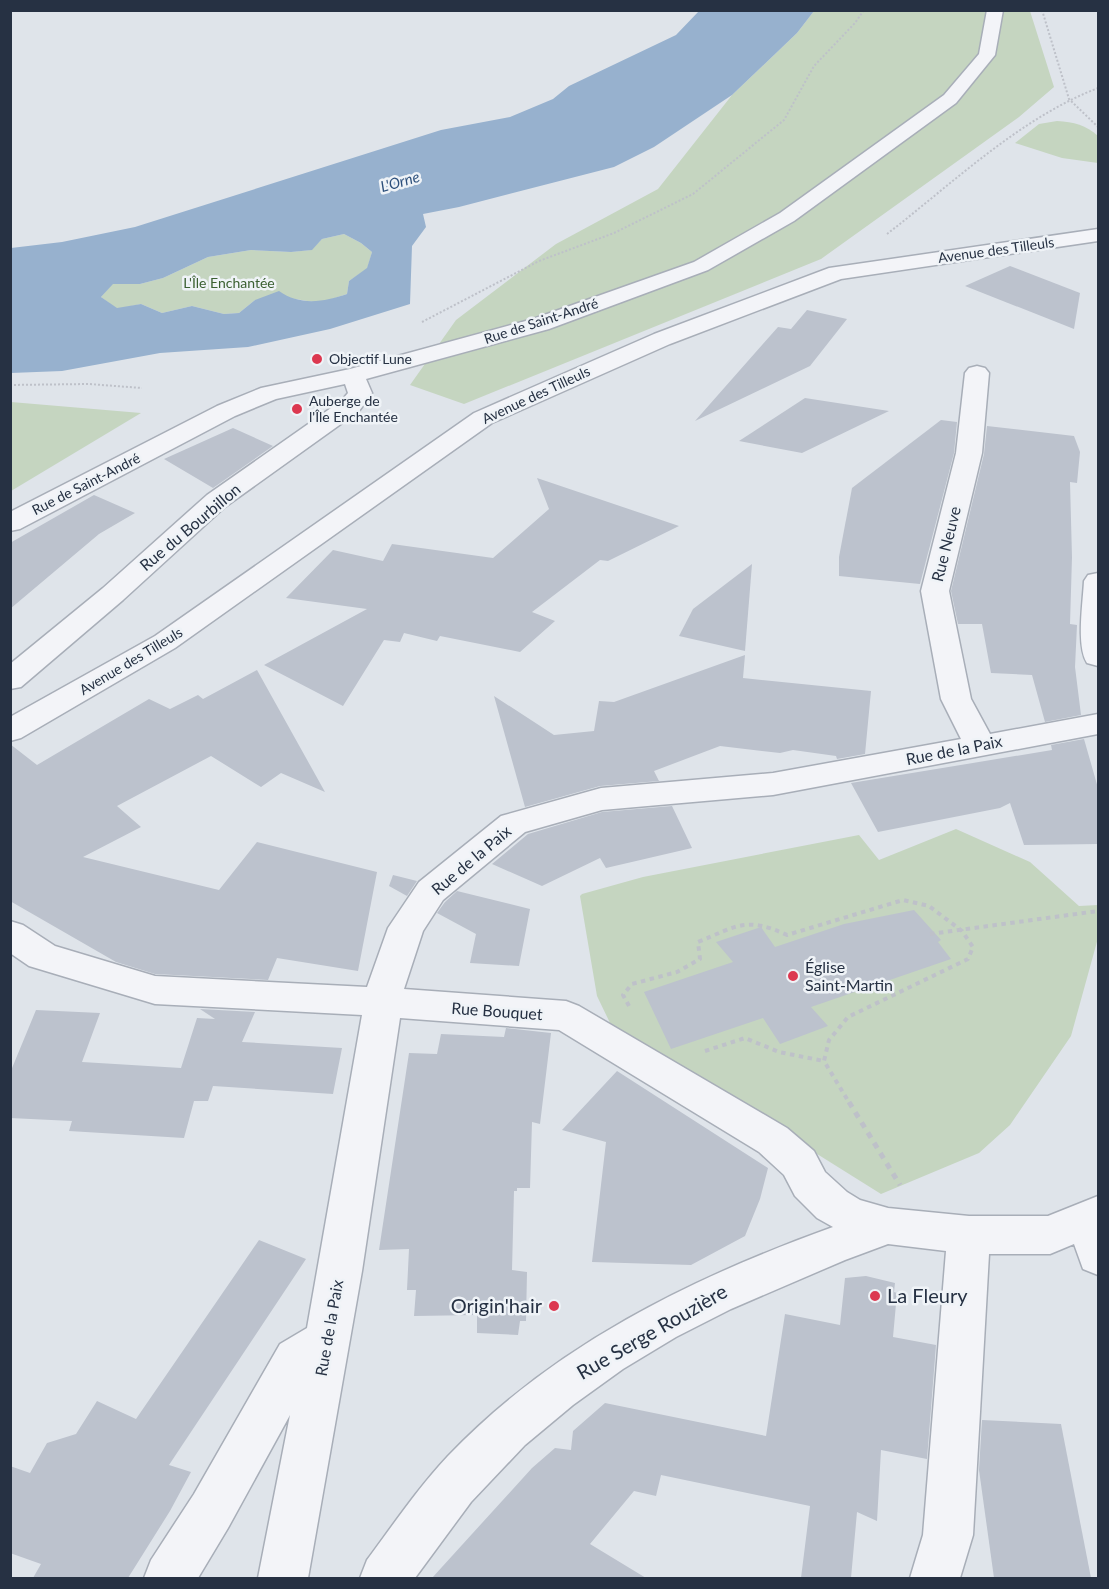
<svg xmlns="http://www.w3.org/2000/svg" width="1109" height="1589" viewBox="0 0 1109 1589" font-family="Lato,sans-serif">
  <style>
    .green { fill: #c5d5c0 }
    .water { fill: #97b1ce; fill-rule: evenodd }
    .building { fill: #bcc2cd }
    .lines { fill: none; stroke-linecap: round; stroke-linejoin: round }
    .minor-casing { stroke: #a8aeb8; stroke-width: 3 }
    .path-far2 { stroke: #bec1c9; stroke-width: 2; stroke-dasharray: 2 2; stroke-linecap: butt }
    .path-far1 { stroke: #bec1c9; stroke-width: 4; stroke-dasharray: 4.5 4.5; stroke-linecap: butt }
    .path { stroke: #bec1c9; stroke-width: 5; stroke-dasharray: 6 6; stroke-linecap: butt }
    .minor { fill: #f3f4f8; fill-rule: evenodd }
    .poi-dot { fill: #dc3850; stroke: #eff3f7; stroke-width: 2 }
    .labels { text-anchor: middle; stroke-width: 5; stroke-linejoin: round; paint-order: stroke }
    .far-street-label { font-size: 14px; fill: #263143; stroke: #eff3f7 }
    .far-park-label { font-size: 14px; fill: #3b6032; stroke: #eff3f7 }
    .far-poi-label { font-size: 14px; fill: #263143; stroke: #eff3f7; text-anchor: start }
    .far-water-label { font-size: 15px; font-style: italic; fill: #2c4f7b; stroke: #eff3f7 }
    .street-label { font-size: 16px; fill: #263143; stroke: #eff3f7 }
    .poi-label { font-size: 16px; fill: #263143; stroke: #eff3f7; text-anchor: start }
    .near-poi-label { font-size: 20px; fill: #263143; stroke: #eff3f7; text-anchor: start }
    .near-street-label { font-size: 20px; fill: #263143; stroke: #eff3f7 }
  </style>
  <rect width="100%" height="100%" fill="#dfe4ea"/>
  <g class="green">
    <path d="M 814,11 L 1030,11 L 1054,87 L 1019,117 L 821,259 L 464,404 L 410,385 L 456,320 L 556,244 L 658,189 L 732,95 L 797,33 Z"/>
    <path d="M 1057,121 C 1074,122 1086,125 1098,136 L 1098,163 L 1062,158 L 1015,143 L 1039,124 Z"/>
    <path d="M 344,234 L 361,243 L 372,252 L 367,269 L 349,281 L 347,294 L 320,303 L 289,298 L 255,300 L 239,313 L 224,314 L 192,306 L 162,313 L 141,304 L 117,309 L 101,297 L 113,283 L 140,284 L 163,278 L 208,257 L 251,250 L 291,252 L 311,250 L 322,239 Z"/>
    <path d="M 11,402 L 141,413 L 11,491 Z"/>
    <path d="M 956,829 L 1030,862 L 1079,906 L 1098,905 L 1098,938 L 1071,1036 L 1010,1125 L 979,1153 L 881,1194 L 611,1025 L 597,996 L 580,896 L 582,894 L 643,877 L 859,835 L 879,860 Z"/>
  </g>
  <path class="water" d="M 699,11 L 814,11 L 797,33 L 732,95 L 654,147 L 614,167 L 459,207 L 423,214 L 426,227 L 412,246 L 410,304 L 330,329 L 248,347 L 160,353 L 62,371 L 11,373 L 11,248 L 62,242 L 135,227 L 441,130 L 510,117 L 553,99 L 569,86 L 676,35 ZM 344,234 L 361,243 L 372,252 L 367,268 L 349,281 L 347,294 C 324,302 300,306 279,291 L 255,300 L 239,313 L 224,314 L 192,306 L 162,313 L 141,304 L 117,308 L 101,297 L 113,284 L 140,284 L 163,278 L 208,257 L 251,250 L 291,252 L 312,250 L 322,239 Z"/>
  <g class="building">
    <path d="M 1010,266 L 1080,293 L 1074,329 L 965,286 Z"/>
    <path d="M 807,310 L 847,319 L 810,366 L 695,421 L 778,327 L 791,329 Z"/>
    <path d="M 805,398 L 889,411 L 802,453 L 739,441 Z"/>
    <path d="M 941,420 L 957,422 L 954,453 L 920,584 L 839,576 L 839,557 L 852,488 Z"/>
    <path d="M 987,426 L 1074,436 L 1080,452 L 1077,483 L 1070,482 L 1072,557 L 1070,624 L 1077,625 L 1075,667 L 1081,715 L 1045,722 L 1032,675 L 991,673 L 982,624 L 958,624 L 951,591 L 984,454 Z"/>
    <path d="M 233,428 L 273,446 L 213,488 L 164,459 Z"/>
    <path d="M 537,478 L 679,526 L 608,561 L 600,560 L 532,612 L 555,621 L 520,652 L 440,636 L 437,641 L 404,633 L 400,642 L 384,640 L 343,706 L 264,665 L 367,609 L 286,598 L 333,550 L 383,561 L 392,544 L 493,558 L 549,509 Z"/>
    <path d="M 94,495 L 135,513 L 99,534 L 10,609 L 10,543 Z"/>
    <path d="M 752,564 L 745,651 L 679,636 L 693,609 Z"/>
    <path d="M 745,655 L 743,678 L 871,691 L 865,754 L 837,759 L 836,756 L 793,750 L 780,753 L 720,746 L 654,771 L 659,781 L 600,786 L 525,807 L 494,696 L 554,735 L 594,731 L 599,701 L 614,702 Z"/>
    <path d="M 257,670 L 325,792 L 281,773 L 261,787 L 211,756 L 117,806 L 141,827 L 83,857 L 219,890 L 257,842 L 377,872 L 358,971 L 277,958 L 268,980 L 155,974 L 116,962 L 10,901 L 10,744 L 37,765 L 149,699 L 170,709 L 198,695 L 203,699 Z"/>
    <path d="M 1084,739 L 1098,788 L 1098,844 L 1024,845 L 1010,803 L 1000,808 L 878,832 L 851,783 L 1052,750 L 1051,745 Z"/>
    <path d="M 672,806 L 692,848 L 606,868 L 600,858 L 542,886 L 492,864 L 528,834 L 602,812 Z"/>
    <path d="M 393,875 L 417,881 L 407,896 L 389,886 Z"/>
    <path d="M 457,891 L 530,909 L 519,966 L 470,963 L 476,934 L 437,913 L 445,902 Z"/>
    <path d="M 914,910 L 941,940 L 938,942 L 951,959 L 811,1007 L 828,1026 L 780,1044 L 763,1018 L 671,1049 L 644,992 L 733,962 L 716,942 L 761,927 L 775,947 L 844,924 Z"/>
    <path d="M 200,1009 L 255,1012 L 242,1042 L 342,1048 L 333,1094 L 213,1086 L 208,1101 L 194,1101 L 184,1138 L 69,1131 L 72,1121 L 10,1118 L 10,1073 L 36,1010 L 100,1013 L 82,1062 L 181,1068 L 197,1018 L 215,1019 Z"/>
    <path d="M 506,1028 L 551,1033 L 540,1124 L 532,1122 L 530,1188 L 517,1188 L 517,1191 L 514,1191 L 512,1270 L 527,1272 L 526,1321 L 520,1321 L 518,1335 L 477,1333 L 477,1315 L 414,1316 L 416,1290 L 407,1290 L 409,1249 L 379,1250 L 409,1053 L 437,1054 L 441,1034 L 504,1037 Z"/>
    <path d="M 617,1071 L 768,1168 L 760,1199 L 745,1236 L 691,1265 L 592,1262 L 606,1142 L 562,1130 Z"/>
    <path d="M 259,1240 L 306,1259 L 169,1465 L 191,1472 L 170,1511 L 128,1578 L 33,1578 L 41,1564 L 10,1553 L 10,1466 L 30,1473 L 47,1443 L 76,1434 L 97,1401 L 136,1419 Z"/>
    <path d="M 866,1276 L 895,1283 L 894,1292 L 897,1293 L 893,1337 L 936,1345 L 927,1459 L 881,1450 L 877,1521 L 857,1512 L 851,1578 L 801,1578 L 810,1506 L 661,1475 L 656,1496 L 634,1491 L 590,1544 L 646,1578 L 432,1578 L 532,1468 L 555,1448 L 571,1450 L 573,1431 L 605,1403 L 766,1436 L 785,1314 L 840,1325 L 845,1278 Z"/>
    <path d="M 982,1420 L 1061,1424 L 1091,1578 L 994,1578 L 979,1470 Z"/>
  </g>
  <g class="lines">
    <g class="minor-casing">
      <g id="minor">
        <path d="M 987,10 L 1003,10 L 995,55 L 956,103 L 794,221 L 708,270 L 549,329 L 366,379 L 372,393 L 359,411 L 225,507 L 123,600 L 21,687 L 10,689 L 10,664 L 103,588 L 207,495 L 341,401 L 348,393 L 345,384 L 276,399 L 235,416 L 20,529 L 10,531 L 10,512 L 217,406 L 261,388 L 350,369 L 533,319 L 694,262 L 780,213 L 944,95 L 979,54 Z"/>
        <path d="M 1098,229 L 1098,241 L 841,279 L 670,344 L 492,423 L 175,648 L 21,738 L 10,741 L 10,717 L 155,636 L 474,413 L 654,334 L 829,268 Z"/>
        <path d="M 977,366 L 985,368 L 989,373 L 982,453 L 949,591 L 971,699 L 990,734 L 1098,714 L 1098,734 L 773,795 L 602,810 L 525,832 L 443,900 L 423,931 L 404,989 L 566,1001 L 579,1006 L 787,1128 L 814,1151 L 825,1172 L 847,1192 L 860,1200 L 888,1208 L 969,1216 L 1048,1216 L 1098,1196 L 1098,1275 L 1083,1269 L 1074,1244 L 1050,1254 L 989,1254 L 973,1535 L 960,1578 L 910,1578 L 923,1535 L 946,1251 L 888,1244 L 845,1260 L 731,1309 L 676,1337 L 623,1369 L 573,1405 L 525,1445 L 471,1502 L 415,1578 L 360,1578 L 367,1560 C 393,1525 418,1488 448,1456 C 553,1346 691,1278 833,1227 L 817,1218 L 795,1196 L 784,1175 L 759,1152 L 559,1030 L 400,1018 L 362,1271 L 308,1578 L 258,1578 L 290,1415 L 228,1528 L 198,1578 L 144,1578 L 151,1560 L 194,1494 L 280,1344 L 307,1328 L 362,1015 L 155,1004 L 29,966 L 10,953 L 10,921 L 23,925 L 55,946 L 155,976 L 367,987 L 388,928 L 419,882 L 501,816 L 601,788 L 773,773 L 961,739 L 941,699 L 921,591 L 956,453 L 965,373 L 969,368 Z"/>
        <path d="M 1098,573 L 1098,666 L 1087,663 C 1076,646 1083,602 1084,581 L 1088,575 Z"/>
      </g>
    </g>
    <g class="path-far2">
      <path d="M 1042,10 L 1069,99 L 1098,127"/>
      <path d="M 887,234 C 953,183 1020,118 1098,88"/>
      <path d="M 422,322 L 539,261 L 614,233 L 693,194 L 784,120 L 814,66 L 855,23 L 864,10"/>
      <path d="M 10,385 L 89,384 L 142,388"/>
    </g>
    <g class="path-far1">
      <path d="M 930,934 L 1098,911"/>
      <path d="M 629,1006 L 623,995 L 632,984 L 677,972 L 700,959 L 698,942 C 737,926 746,916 787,935 L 903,900 L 929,906 L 962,931 L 973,947 L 968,959 L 848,1017 L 829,1040 L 824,1061 L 850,1104"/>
      <path d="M 705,1051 L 745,1038 L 779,1052 L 824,1061"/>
    </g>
    <path class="path" d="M 849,1102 L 900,1185"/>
    <use href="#minor" class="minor"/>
  </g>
  <g class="poi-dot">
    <circle cx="317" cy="359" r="6"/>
    <circle cx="297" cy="409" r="6"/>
    <circle cx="793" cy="976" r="6"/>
    <circle cx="875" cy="1296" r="6"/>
    <circle cx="554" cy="1306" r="6"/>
  </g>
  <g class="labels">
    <g class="far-street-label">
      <text transform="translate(996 250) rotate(-8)" y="5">Avenue des Tilleuls</text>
      <text transform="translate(541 321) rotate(-18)" y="5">Rue de Saint-André</text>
      <text transform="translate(536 395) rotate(-25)" y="5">Avenue des Tilleuls</text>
      <text transform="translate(86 484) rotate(-27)" y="5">Rue de Saint-André</text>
      <text transform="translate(131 661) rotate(-31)" y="5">Avenue des Tilleuls</text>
    </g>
    <g class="far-park-label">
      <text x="229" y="288">L'Île Enchantée</text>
    </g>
    <g class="far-poi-label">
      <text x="329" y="364">Objectif Lune</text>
      <text x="309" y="406">Auberge de<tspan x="309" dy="16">l'Île Enchantée</tspan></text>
    </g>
    <g class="far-water-label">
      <text transform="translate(400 182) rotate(-16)" y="5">L'Orne</text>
    </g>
    <g class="street-label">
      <text transform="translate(190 527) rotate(-40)" y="6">Rue du Bourbillon</text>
      <text transform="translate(946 544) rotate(-76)" y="6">Rue Neuve</text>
      <text transform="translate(954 750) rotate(-11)" y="6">Rue de la Paix</text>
      <text transform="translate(471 860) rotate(-40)" y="6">Rue de la Paix</text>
      <text transform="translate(497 1011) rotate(4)" y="6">Rue Bouquet</text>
      <text transform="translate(329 1328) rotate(-80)" y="6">Rue de la Paix</text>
    </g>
    <g class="poi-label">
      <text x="805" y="973">Église<tspan x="805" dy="18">Saint-Martin</tspan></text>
    </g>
    <g class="near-poi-label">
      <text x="887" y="1303">La Fleury</text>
      <text x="542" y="1313" text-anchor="end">Origin'hair</text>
    </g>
    <g class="near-street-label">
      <text transform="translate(652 1332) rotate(-30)" y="7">Rue Serge Rouzière</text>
    </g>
  </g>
  <rect width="1109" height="1589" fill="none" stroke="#263143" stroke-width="24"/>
</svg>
